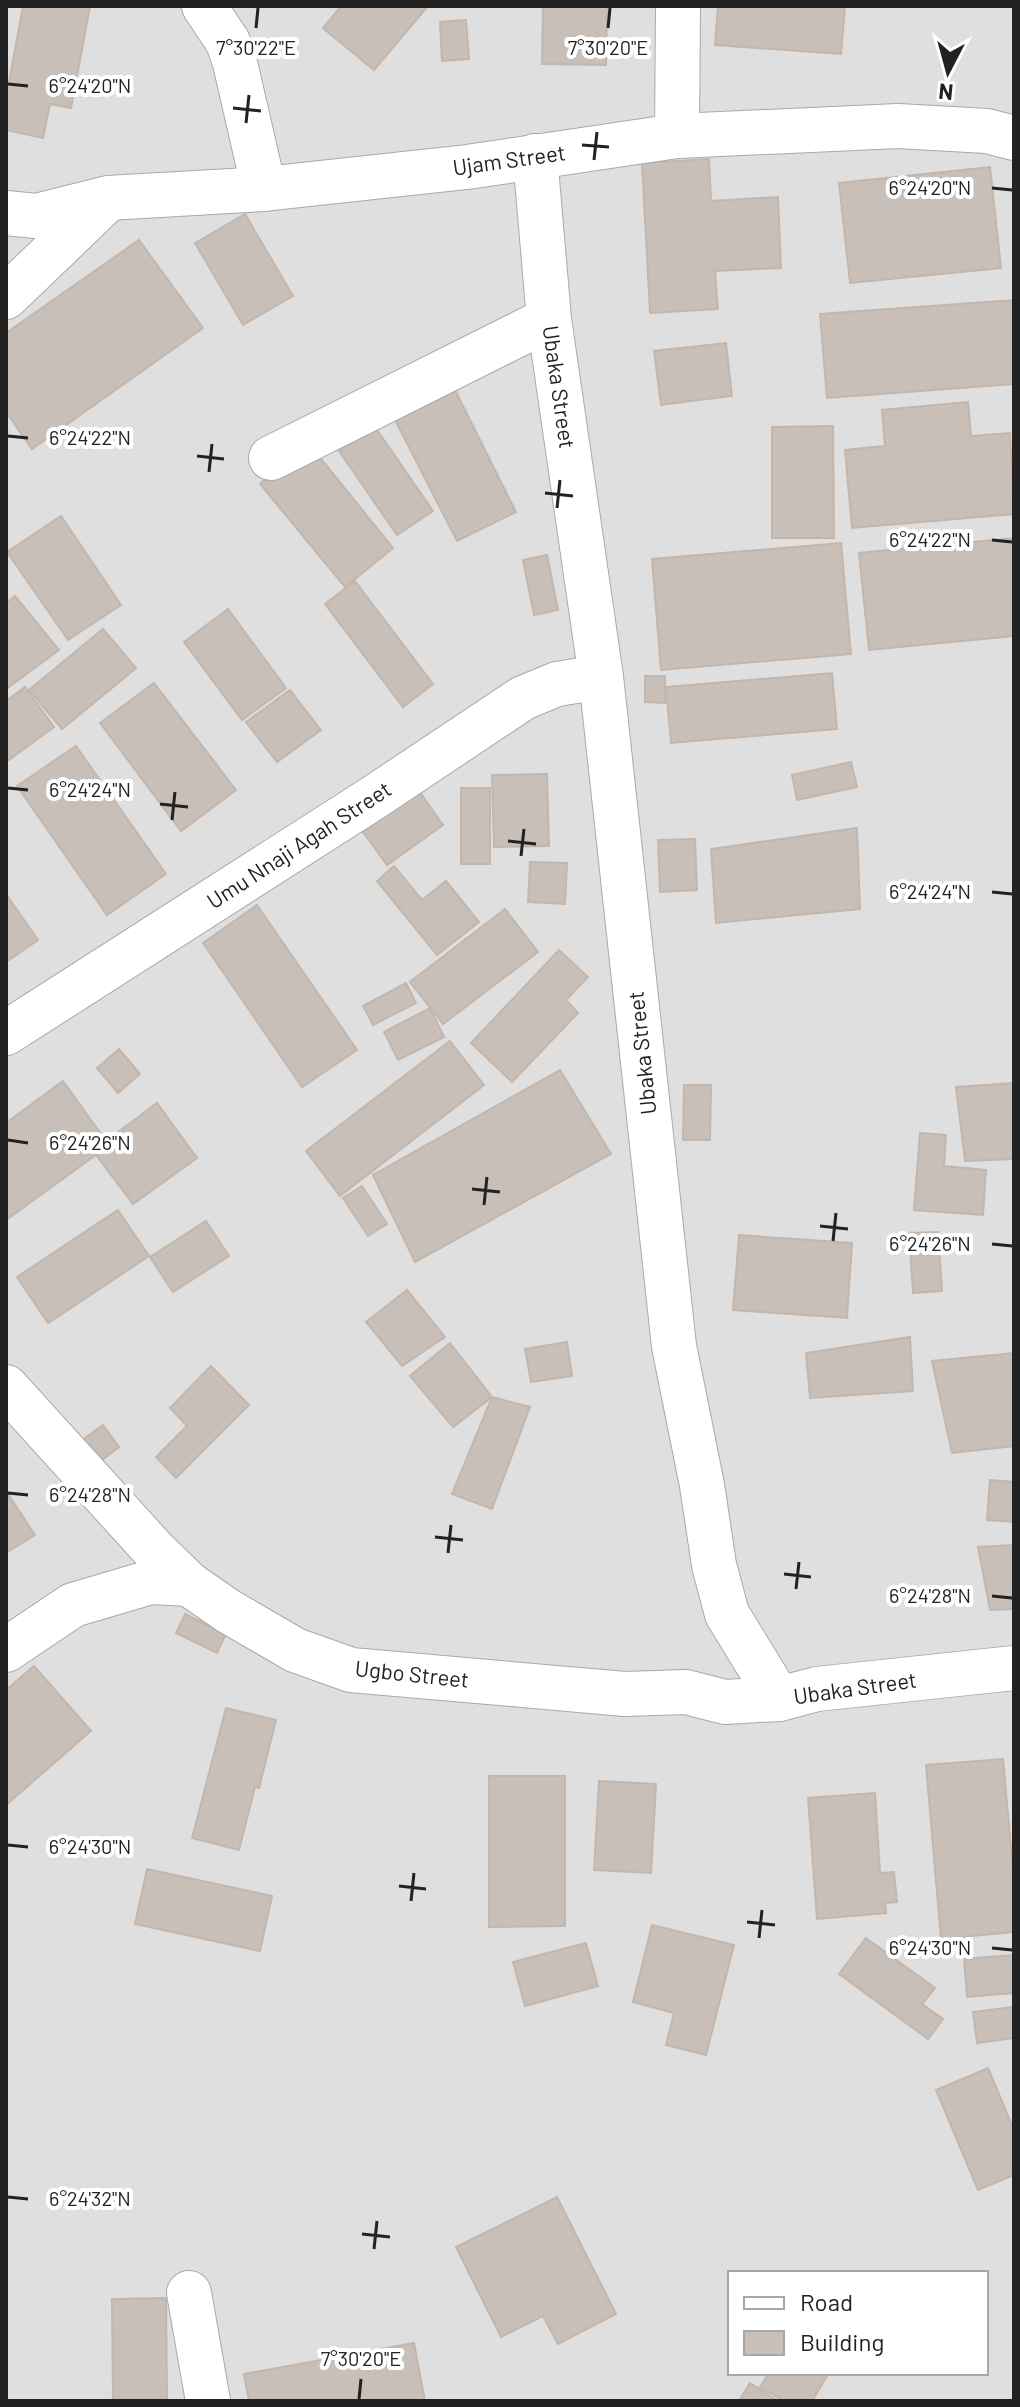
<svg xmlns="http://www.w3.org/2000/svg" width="1020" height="2407" viewBox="0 0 1020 2407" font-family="Barlow,sans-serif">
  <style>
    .residential { fill: #e0dfdf; fill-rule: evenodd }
    .building { fill: #c7bfb8; stroke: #c4b6ab; stroke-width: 2 }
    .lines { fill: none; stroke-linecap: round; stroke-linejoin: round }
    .minor-casing { stroke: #a9a9a9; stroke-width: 46 }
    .minor { stroke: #fff; stroke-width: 44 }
    .ticks { fill: none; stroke: #222; stroke-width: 3 }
    .labels { text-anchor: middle; stroke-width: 8; stroke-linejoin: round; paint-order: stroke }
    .street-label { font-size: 22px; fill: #222; stroke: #fff }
    .ticks-label { font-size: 20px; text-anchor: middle; fill: #222; stroke: #fff; stroke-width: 8; stroke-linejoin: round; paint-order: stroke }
  </style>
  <rect width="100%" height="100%" fill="#f2efe9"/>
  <path class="residential" d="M 6,6 L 1014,6 L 1014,2401 L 6,2401 ZM 730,2273 L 986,2273 L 986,2373 L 730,2373 Z"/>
  <g class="building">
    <path d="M 23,6 L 90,6 L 71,108 L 50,104 L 43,138 L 6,130 L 6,99 Z"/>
    <path d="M 341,6 L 428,6 L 374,70 L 323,28 Z"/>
    <path d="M 543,6 L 607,6 L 606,65 L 542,64 Z"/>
    <path d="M 718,6 L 845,6 L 841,54 L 715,45 Z"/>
    <path d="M 466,20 L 469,59 L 442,61 L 440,22 Z"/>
    <path d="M 709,159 L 711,201 L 778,197 L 781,268 L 715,271 L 718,309 L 650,313 L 642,163 Z"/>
    <path d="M 990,167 L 1001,268 L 850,283 L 839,183 Z"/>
    <path d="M 245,214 L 293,296 L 243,325 L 195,243 Z"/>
    <path d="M 139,240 L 203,328 L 32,449 L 6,412 L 6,333 Z"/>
    <path d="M 1014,300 L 1014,384 L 827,398 L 820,314 Z"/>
    <path d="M 726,343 L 732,396 L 661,405 L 654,351 Z"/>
    <path d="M 454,388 L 516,512 L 457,541 L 394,418 Z"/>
    <path d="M 968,402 L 971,436 L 1010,433 L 1014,514 L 852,528 L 845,450 L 885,446 L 882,410 Z"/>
    <path d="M 833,426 L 834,538 L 772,538 L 772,427 Z"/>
    <path d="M 375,427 L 433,511 L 397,535 L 339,451 Z"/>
    <path d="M 309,444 L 393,548 L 345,587 L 260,484 Z"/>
    <path d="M 61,516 L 121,605 L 68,640 L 7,552 Z"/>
    <path d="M 1014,538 L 1014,636 L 869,650 L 859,553 Z"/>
    <path d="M 841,543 L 851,654 L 661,670 L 652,559 Z"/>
    <path d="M 547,555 L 558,610 L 534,615 L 523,560 Z"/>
    <path d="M 355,581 L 433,684 L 403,707 L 325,604 Z"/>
    <path d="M 15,596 L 59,650 L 6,689 L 6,603 Z"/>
    <path d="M 228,609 L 286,688 L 242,720 L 184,642 Z"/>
    <path d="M 103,629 L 136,668 L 62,729 L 29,690 Z"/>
    <path d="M 832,673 L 837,729 L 671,743 L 666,687 Z"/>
    <path d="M 645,676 L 665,676 L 665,703 L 645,702 Z"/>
    <path d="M 154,683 L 236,790 L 181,831 L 100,723 Z"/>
    <path d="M 25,687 L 54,727 L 6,762 L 6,701 Z"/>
    <path d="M 290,690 L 321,730 L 277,762 L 246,722 Z"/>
    <path d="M 76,746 L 166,874 L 107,915 L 17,786 Z"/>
    <path d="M 851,762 L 857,787 L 797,800 L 792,775 Z"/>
    <path d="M 547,774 L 549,846 L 494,847 L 492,775 Z"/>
    <path d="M 410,778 L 443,825 L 387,865 L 353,818 Z"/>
    <rect x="461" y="788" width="29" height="76"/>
    <path d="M 857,828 L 860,909 L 716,923 L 711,849 Z"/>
    <path d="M 695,839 L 697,890 L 660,892 L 658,840 Z"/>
    <path d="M 530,862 L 567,863 L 565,904 L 528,902 Z"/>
    <path d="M 394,866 L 422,900 L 446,881 L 479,922 L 437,955 L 377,881 Z"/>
    <path d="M 6,894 L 38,940 L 6,962 Z"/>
    <path d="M 257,905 L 357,1050 L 302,1087 L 203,943 Z"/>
    <path d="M 505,909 L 538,952 L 443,1024 L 410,982 Z"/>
    <path d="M 559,950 L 588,977 L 566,1000 L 578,1013 L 512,1082 L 471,1043 Z"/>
    <path d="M 406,983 L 416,1003 L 373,1025 L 363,1006 Z"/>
    <path d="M 430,1008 L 444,1037 L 398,1060 L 384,1032 Z"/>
    <path d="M 450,1041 L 484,1085 L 340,1196 L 306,1151 Z"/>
    <path d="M 119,1049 L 140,1074 L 118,1093 L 97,1068 Z"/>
    <path d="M 560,1070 L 611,1154 L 415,1262 L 373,1175 Z"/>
    <path d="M 63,1081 L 106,1141 L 157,1103 L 197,1158 L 133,1204 L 96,1155 L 6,1220 L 6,1123 Z"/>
    <path d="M 1014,1083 L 1014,1159 L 965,1161 L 956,1087 Z"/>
    <path d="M 684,1085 L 711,1085 L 710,1140 L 683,1140 Z"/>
    <path d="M 920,1133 L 946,1135 L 944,1166 L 986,1170 L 983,1215 L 914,1210 Z"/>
    <path d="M 362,1186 L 387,1224 L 368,1236 L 343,1198 Z"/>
    <path d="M 118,1210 L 149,1256 L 48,1323 L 17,1277 Z"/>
    <path d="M 206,1221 L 229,1256 L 173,1292 L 150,1257 Z"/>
    <path d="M 938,1232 L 942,1291 L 913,1293 L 909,1233 Z"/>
    <path d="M 739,1235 L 852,1243 L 847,1318 L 733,1310 Z"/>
    <path d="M 407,1290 L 445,1337 L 402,1366 L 366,1322 Z"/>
    <path d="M 910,1337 L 913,1391 L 810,1398 L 806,1353 Z"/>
    <path d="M 567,1342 L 572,1376 L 531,1382 L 525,1349 Z"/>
    <path d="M 450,1343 L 492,1397 L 453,1427 L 410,1376 Z"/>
    <path d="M 1014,1353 L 1014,1446 L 952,1453 L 932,1361 Z"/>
    <path d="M 211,1366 L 249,1405 L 176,1478 L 156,1457 L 187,1426 L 170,1408 Z"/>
    <path d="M 492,1397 L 530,1407 L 492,1509 L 452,1494 Z"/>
    <path d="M 103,1425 L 119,1447 L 94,1466 L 77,1444 Z"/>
    <path d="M 990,1480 L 1014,1482 L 1014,1522 L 987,1520 Z"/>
    <path d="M 6,1491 L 35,1535 L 6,1553 Z"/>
    <path d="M 1014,1545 L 1014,1609 L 990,1610 L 978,1547 Z"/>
    <path d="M 185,1614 L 226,1634 L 217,1653 L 176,1633 Z"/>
    <path d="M 34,1666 L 91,1731 L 6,1805 L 6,1690 Z"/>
    <path d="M 226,1708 L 276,1720 L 259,1788 L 255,1787 L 239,1850 L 192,1838 Z"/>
    <path d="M 1003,1759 L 1014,1881 L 1014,1932 L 941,1939 L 926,1765 Z"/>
    <path d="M 489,1776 L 565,1776 L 565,1926 L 489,1927 Z"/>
    <path d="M 599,1781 L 656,1784 L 651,1873 L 594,1870 Z"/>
    <path d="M 875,1793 L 880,1873 L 894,1872 L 897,1902 L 885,1903 L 886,1913 L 817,1919 L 808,1798 Z"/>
    <path d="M 147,1869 L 272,1896 L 260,1951 L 135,1924 Z"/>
    <path d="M 652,1925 L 734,1945 L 706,2055 L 666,2045 L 674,2013 L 633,2002 Z"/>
    <path d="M 866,1938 L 935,1988 L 922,2004 L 943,2019 L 928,2039 L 839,1974 Z"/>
    <path d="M 586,1943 L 598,1986 L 525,2006 L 513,1962 Z"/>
    <path d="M 1014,1955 L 1014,1993 L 967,1997 L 964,1959 Z"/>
    <path d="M 1014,2007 L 1014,2038 L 977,2043 L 973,2012 Z"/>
    <path d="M 988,2068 L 1014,2130 L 1014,2175 L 978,2190 L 936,2090 Z"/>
    <path d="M 557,2197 L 616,2314 L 558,2344 L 543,2316 L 501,2337 L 456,2247 Z"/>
    <path d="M 166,2298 L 167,2401 L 113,2401 L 112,2299 Z"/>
    <path d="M 414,2343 L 425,2401 L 249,2401 L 244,2374 Z"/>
    <path d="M 769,2373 L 829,2373 L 812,2401 L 784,2401 L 760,2387 Z"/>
    <path d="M 750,2383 L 778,2401 L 739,2401 Z"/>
  </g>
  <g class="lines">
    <g class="minor-casing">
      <g id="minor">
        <path d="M 204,6 L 228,42 L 235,63 L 264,189"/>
        <path d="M 677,136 L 678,6"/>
        <path d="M 535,156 L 549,319 L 601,677 L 674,1346 L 702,1485 L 714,1565 L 727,1614 L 779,1699"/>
        <path d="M 6,213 L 36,216 L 108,198 L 264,189 L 467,167 L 677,136 L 898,126 L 987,131 L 1014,138"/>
        <path d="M 6,297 L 108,199"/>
        <path d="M 271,458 L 549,319"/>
        <path d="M 6,1033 L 373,798 L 523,698 L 557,684 L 601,677"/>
        <path d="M 6,1387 L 154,1550 L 189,1584 L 228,1611 L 295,1650 L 351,1670 L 625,1694 L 686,1692 L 725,1702 L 779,1699 L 817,1689 L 1014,1668"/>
        <path d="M 6,1650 L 73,1605 L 151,1582 L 189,1584"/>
        <path d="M 189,2293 L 208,2401"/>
      </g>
    </g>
    <use href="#minor" class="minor"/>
  </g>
  <path class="ticks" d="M 256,28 L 258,8M 608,28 L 610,8M 8,84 L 28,86M 233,108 L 261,111M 246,123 L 249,95M 582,145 L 609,147M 594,160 L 597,132M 992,188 L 1012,190M 8,436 L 28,438M 197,456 L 224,459M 209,472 L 212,444M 545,493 L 573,496M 557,508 L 560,480M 992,540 L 1012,542M 8,788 L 28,790M 160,804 L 188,807M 172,820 L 175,792M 508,841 L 536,844M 521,856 L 524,829M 992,892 L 1012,894M 8,1140 L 28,1143M 472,1189 L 500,1192M 484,1205 L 487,1177M 820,1226 L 848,1229M 833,1241 L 836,1213M 992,1244 L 1012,1246M 8,1493 L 28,1495M 435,1537 L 463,1540M 448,1553 L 451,1525M 784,1574 L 811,1577M 796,1589 L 799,1562M 992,1596 L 1012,1598M 8,1845 L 28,1847M 399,1886 L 426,1889M 411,1901 L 414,1873M 747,1922 L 775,1925M 759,1938 L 762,1910M 992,1948 L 1012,1950M 8,2197 L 28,2199M 362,2234 L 390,2237M 374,2249 L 377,2221M 359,2399 L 361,2379"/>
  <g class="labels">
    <g class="street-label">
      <text transform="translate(509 160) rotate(-8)" y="8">Ujam Street</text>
      <text transform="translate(559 387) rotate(82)" y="8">Ubaka Street</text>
      <text transform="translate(299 845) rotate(-33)" y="8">Umu Nnaji Agah Street</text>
      <text transform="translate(642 1053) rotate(-96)" y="8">Ubaka Street</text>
      <text transform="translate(412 1674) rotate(6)" y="8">Ugbo Street</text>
      <text transform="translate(855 1688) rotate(-8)" y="8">Ubaka Street</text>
    </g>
  </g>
  <g class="ticks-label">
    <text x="256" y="55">7°30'22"E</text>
    <text x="608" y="55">7°30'20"E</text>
    <text x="90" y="93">6°24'20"N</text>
    <text x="930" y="195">6°24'20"N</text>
    <text x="90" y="445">6°24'22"N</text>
    <text x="930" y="547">6°24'22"N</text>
    <text x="90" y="797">6°24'24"N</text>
    <text x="930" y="899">6°24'24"N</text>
    <text x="90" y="1150">6°24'26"N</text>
    <text x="930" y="1251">6°24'26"N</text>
    <text x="90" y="1502">6°24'28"N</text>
    <text x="930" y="1603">6°24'28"N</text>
    <text x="90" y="1854">6°24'30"N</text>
    <text x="930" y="1955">6°24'30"N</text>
    <text x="90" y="2206">6°24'32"N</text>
    <text x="361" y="2366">7°30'20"E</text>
  </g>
  <rect width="1020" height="2407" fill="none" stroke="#222222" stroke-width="16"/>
  <rect x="728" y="2271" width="260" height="104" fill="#ffffff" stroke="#a7a7a7" stroke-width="2"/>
  <rect x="744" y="2297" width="40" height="12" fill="#ffffff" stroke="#a7a7a7" stroke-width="2"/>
  <text x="800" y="2311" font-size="24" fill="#222222">Road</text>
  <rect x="744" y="2331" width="40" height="24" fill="#c7bfb8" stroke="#a7a7a7" stroke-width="2"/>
  <text x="800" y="2351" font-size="24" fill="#222222">Building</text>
  <g transform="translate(948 72) rotate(186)" stroke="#ffffff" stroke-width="6" paint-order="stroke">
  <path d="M0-6L14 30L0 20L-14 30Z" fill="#222222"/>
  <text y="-12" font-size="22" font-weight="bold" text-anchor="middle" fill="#222222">N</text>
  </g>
</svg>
